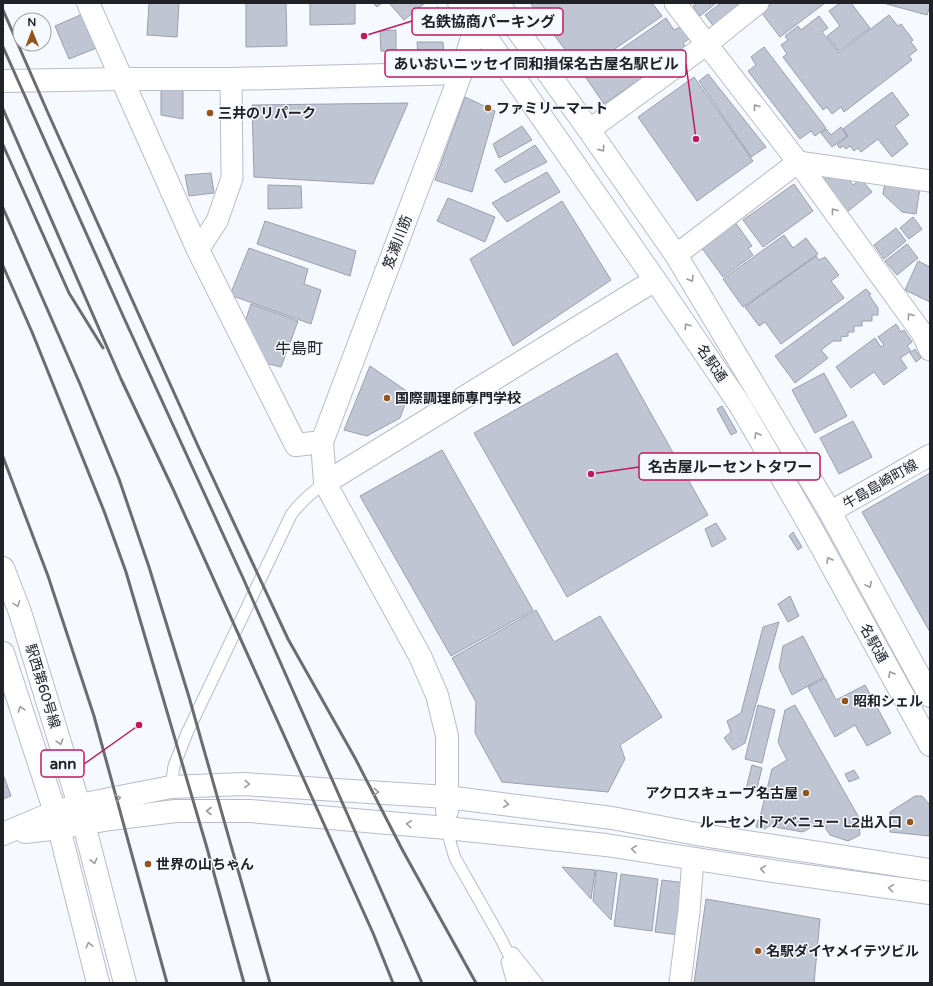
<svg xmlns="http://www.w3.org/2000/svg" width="933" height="986" viewBox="0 0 933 986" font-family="'Varela Round','Noto Sans JP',sans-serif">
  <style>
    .building { fill: #bfc5d3; stroke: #9a9fad }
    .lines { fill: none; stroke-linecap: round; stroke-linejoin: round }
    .lane-casing { stroke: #b6bcc9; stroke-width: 13 }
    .street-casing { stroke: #b6bcc9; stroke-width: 23 }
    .secondary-casing { stroke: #b6bcc9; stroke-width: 24 }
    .lane { stroke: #fff; stroke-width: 11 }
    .street { stroke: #fff; stroke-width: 21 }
    .secondary { stroke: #fff; stroke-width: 22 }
    .rail { stroke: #6a6c71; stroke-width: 3 }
    .oneway { stroke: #9b9c9e }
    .poi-dot { fill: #93541b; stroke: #f6f9fe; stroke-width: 1.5 }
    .labels { text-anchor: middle; stroke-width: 3; stroke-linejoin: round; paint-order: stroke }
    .poi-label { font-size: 14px; font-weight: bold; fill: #202227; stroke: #f6f9fe; text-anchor: start }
    .street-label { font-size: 14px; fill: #202227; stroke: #f6f9fe }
    .quarter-label { font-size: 16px; fill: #202227; stroke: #f6f9fe }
    .leader { fill: none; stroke: #c2185b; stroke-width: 1.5 }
    .callout-dot { fill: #c2185b; stroke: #f6f9fe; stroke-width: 1.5 }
    .callout { fill: #f6f9fe; stroke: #c2185b; stroke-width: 1.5 }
    .callout-label { font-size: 15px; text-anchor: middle; font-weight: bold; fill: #202227 }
  </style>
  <rect width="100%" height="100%" fill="#f6f9fe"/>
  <g class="building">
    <path d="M 149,3 L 179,3 L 177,37 L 147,35 Z"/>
    <path d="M 246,3 L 286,3 L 287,46 L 246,47 Z"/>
    <path d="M 310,3 L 355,3 L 355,24 L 310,25 Z"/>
    <path d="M 373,3 L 382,3 L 377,7 Z"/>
    <path d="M 389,3 L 425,3 L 404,20 Z"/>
    <path d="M 530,3 L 652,3 L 662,16 L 582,72 Z"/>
    <path d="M 697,3 L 716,3 L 700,16 L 693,6 Z"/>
    <path d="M 721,3 L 742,3 L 714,27 L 705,15 Z"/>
    <path d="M 773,3 L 825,3 L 780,37 L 761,12 Z"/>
    <path d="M 840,3 L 851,3 L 870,28 L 839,51 L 827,36 L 840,26 L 829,11 Z"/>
    <path d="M 883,3 L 930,3 L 930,6 L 927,15 Z"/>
    <path d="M 438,7 L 445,28 L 413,32 L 412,20 Z"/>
    <path d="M 85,13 L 99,47 L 69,59 L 55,26 Z"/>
    <path d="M 889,15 L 898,26 L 901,24 L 913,40 L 911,42 L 917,50 L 909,56 L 912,60 L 844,112 L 841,107 L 832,114 L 827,107 L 823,110 L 783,57 L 787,54 L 781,45 L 788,40 L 785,36 L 798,26 L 801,30 L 819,16 L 828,28 L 822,32 L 839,53 Z"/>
    <path d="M 666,18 L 674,30 L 680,27 L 689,39 L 683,43 L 686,47 L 604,104 L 584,75 Z"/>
    <path d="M 396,30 L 396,52 L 381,51 L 380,31 Z"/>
    <path d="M 417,42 L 443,42 L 444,55 L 418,57 Z"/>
    <path d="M 764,47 L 826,128 L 815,136 L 811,131 L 800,139 L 748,71 L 756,65 L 751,57 Z"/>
    <path d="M 708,74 L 766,147 L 751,157 L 699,81 Z"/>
    <path d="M 694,77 L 753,161 L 697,201 L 638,117 Z"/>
    <path d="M 161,87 L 183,89 L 183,119 L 161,115 Z"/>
    <path d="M 892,92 L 909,115 L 895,126 L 908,144 L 892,157 L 878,139 L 861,152 L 858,148 L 854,151 L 850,146 L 846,149 L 843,146 L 840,148 L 837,145 L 848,136 L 843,129 Z"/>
    <path d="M 465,97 L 495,111 L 472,192 L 435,180 Z"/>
    <path d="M 408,103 L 373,184 L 254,177 L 252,105 Z"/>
    <path d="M 522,126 L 532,140 L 499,158 L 493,144 Z"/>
    <path d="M 841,127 L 847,136 L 832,147 L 821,133 L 826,129 L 831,135 Z"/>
    <path d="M 535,145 L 547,162 L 505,183 L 495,170 Z"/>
    <path d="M 547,172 L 560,192 L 507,222 L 492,203 Z"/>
    <path d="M 211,173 L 214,193 L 189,196 L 185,175 Z"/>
    <path d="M 830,173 L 846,176 L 853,185 L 861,179 L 872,192 L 847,212 L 825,185 L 825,177 Z"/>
    <path d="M 885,182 L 920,188 L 916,214 L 902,212 L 883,194 Z"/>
    <path d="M 794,184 L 813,211 L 763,247 L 743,220 Z"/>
    <path d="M 268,185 L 301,186 L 302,208 L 268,209 Z"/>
    <path d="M 448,198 L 495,217 L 485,242 L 437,221 Z"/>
    <path d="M 562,201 L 611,280 L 513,346 L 470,259 Z"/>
    <path d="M 913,217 L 922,229 L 909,239 L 900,228 Z"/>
    <path d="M 265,221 L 356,251 L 350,276 L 257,244 Z"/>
    <path d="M 735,222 L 752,246 L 748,248 L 753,255 L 723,277 L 701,247 Z"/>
    <path d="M 896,228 L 906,241 L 884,259 L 874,245 Z"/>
    <path d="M 784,235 L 793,248 L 806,238 L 818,254 L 743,307 L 723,279 Z"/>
    <path d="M 907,244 L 918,258 L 897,275 L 885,261 Z"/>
    <path d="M 249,248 L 308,269 L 304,284 L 321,290 L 311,324 L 230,295 Z"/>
    <path d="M 816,256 L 819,260 L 825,257 L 839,275 L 831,281 L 844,298 L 781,344 L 765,322 L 759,326 L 745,307 Z"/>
    <path d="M 918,261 L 930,267 L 930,302 L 905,290 Z"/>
    <path d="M 866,289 L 871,294 L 869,295 L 878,308 L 878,315 L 872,315 L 872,321 L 862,321 L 862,326 L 854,326 L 854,332 L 848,332 L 848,336 L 841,337 L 841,341 L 833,341 L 821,350 L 828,358 L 795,383 L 775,356 Z"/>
    <path d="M 251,304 L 298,321 L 281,367 L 261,362 L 247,330 L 246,319 Z"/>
    <path d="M 896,324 L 901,332 L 904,330 L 912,342 L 907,346 L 911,351 L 900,358 L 907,368 L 884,385 L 874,372 L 851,388 L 836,367 L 875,338 L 881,347 L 884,345 L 878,337 Z"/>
    <path d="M 915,349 L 921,358 L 916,362 L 910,353 Z"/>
    <path d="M 617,353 L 708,515 L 567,597 L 474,433 Z"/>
    <path d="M 370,366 L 411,394 L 405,404 L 400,418 L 367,436 L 344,430 Z"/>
    <path d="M 824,373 L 847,416 L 815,433 L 792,390 Z"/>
    <path d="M 722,406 L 737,432 L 731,435 L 717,409 Z"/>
    <path d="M 853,421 L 872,457 L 839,474 L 820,438 Z"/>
    <path d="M 442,450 L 533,610 L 451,656 L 360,496 Z"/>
    <path d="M 930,473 L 930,632 L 862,512 Z"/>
    <path d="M 716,523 L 726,539 L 712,547 L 705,529 Z"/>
    <path d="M 793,532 L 802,547 L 798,550 L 789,536 Z"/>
    <path d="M 790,596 L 799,616 L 788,622 L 778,604 Z"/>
    <path d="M 536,610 L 554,642 L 600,616 L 662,717 L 620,745 L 625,759 L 608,792 L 502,782 L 475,733 L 476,702 L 452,658 Z"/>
    <path d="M 779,622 L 745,743 L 733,750 L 724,738 L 731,732 L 727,721 L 741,713 L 763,627 Z"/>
    <path d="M 803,636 L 824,677 L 792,695 L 779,668 L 783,646 Z"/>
    <path d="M 825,678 L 836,700 L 865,685 L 891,733 L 867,746 L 855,725 L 835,737 L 808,687 Z"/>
    <path d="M 758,705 L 775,710 L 762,763 L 745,759 Z"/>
    <path d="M 795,705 L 858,816 L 860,835 L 848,841 L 830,835 L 821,821 L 803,832 L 769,826 L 765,829 L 756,827 L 758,820 L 759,821 L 772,769 L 787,760 L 778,742 L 785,710 Z"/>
    <path d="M 752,765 L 762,768 L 756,792 L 746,789 Z"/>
    <path d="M 854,770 L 859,778 L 849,782 L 845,774 Z"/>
    <path d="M 3,774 L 11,796 L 3,799 Z"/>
    <path d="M 915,796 L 922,796 L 930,805 L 930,836 L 890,832 L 890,812 Z"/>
    <path d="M 562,867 L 595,870 L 591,899 Z"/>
    <path d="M 596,870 L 617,873 L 611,920 L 593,901 Z"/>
    <path d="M 621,874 L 658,879 L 652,931 L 614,926 Z"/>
    <path d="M 662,880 L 686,883 L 679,935 L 655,932 Z"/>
    <path d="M 706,899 L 820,919 L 814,983 L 694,983 Z"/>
  </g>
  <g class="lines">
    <g class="lane-casing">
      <g id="lane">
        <path d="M 171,787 L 174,766 L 187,733 L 291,515 C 301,501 312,492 325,483"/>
        <path d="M 447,828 L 451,845 L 455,858 L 500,937 L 523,983"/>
        <path d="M 513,953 L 537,983"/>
        <path d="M 507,962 L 513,983"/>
      </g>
    </g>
    <g class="street-casing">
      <g id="street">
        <path d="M 675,3 L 798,162 L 922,333 L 930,350"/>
        <path d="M 589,130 L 707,44 L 758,3"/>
        <path d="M 198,250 L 217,221 L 232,178 L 231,79"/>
        <path d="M 676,255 L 798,162 L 930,181"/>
        <path d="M 830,512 L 930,455"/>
        <path d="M 680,983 L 689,911 L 693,859"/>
      </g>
    </g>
    <g class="secondary-casing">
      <g id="secondary">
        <path d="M 88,3 L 198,250 L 296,445 L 322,442"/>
        <path d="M 459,3 L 477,24 L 655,280 L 740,405 L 810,526 L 930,745"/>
        <path d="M 498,3 L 589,130 L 676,255 L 830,512 L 930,696"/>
        <path d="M 3,81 L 121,79 L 231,79 L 461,73"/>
        <path d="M 325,483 L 655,280"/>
        <path d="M 3,568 L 20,612 L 79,805 L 125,983"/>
        <path d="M 3,653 L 55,812 L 98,983"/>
        <path d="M 447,811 L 447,736 L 437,695 L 420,656 L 325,483 L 322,442 L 461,73 L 483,3"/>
        <path d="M 25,832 L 59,828 L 110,819 L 176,811 L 250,811 L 447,828 L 606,845 L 779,872 L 930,893"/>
        <path d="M 3,834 L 55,812 L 79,805 L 171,787 L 243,784 L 447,797 L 612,818 L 702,835 L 930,870"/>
      </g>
    </g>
    <use href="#lane" class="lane"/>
    <use href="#street" class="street"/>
    <use href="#secondary" class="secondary"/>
    <g class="rail">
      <path d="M 3,10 L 48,113 L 198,446 L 288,639 L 355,758 L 403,851 L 476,983"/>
      <path d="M 3,47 L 124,318 L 243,578 L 422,983"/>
      <path d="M 3,109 L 121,379 L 173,489 L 373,933 L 393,983"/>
      <path d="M 3,145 L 69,293 L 103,348"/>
      <path d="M 3,208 L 80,384 L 119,479 L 149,567 L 189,697 L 270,983"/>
      <path d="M 3,266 L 32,332 L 104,511 L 126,572 L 207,848 L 244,983"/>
      <path d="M 3,457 L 48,576 L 94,716 L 167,983"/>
    </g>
  </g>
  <defs><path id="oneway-chevron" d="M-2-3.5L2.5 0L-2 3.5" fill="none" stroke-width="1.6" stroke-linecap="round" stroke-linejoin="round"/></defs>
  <g class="oneway">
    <use href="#oneway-chevron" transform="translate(756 107) rotate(-128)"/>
    <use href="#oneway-chevron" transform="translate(602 149) rotate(55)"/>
    <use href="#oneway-chevron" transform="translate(834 211) rotate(-126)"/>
    <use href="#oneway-chevron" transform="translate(691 279) rotate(59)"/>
    <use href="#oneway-chevron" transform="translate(910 316) rotate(-126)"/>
    <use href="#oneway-chevron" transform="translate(687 326) rotate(-124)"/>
    <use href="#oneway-chevron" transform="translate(757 435) rotate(-120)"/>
    <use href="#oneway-chevron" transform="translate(829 560) rotate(-119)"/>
    <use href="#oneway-chevron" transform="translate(869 585) rotate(62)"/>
    <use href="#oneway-chevron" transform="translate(17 604) rotate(69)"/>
    <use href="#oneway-chevron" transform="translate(891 674) rotate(-119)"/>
    <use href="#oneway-chevron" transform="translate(21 709) rotate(-108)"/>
    <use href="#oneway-chevron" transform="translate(60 742) rotate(73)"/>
    <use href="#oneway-chevron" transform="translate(247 784) rotate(2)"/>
    <use href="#oneway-chevron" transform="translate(376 792) rotate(4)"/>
    <use href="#oneway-chevron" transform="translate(118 798) rotate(-12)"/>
    <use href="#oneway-chevron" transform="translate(506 804) rotate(7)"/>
    <use href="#oneway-chevron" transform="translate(209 811) rotate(180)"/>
    <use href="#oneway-chevron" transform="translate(409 824) rotate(-175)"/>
    <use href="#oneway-chevron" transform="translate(634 849) rotate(-172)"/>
    <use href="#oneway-chevron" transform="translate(94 861) rotate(76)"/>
    <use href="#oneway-chevron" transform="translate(763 869) rotate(-171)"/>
    <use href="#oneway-chevron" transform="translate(891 888) rotate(-172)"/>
    <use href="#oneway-chevron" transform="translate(89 945) rotate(-104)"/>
  </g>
  <g class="poi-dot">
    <circle cx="488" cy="108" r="4"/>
    <circle cx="210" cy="113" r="4"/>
    <circle cx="387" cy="398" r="4"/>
    <circle cx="845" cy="701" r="4"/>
    <circle cx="806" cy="793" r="4"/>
    <circle cx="910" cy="822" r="4"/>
    <circle cx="148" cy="864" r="4"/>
    <circle cx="758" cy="951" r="4"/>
  </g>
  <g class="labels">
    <g class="poi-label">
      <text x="496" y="113">ファミリーマート</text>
      <text x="218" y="118">三井のリパーク</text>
      <text x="395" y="403">国際調理師専門学校</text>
      <text x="853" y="706">昭和シェル</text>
      <text x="798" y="798" text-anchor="end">アクロスキューブ名古屋</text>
      <text x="902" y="827" text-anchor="end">ルーセントアベニュー L2出入口</text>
      <text x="156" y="869">世界の山ちゃん</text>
      <text x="766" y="956">名駅ダイヤメイテツビル</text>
    </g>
    <g class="street-label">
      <text transform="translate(397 242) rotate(-69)" y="5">笈瀬川筋</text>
      <text transform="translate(712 363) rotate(56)" y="5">名駅通</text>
      <text transform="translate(880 484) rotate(-30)" y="5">牛島島崎町線</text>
      <text transform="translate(874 643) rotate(61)" y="5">名駅通</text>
      <text transform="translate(43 686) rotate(73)" y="5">駅西第60号線</text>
    </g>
    <g class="quarter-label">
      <text x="299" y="354">牛島町</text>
    </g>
  </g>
  <path class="leader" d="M364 36L412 21M696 139L686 64M591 474L639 467M139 725L84 764"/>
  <g class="callout-dot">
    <circle cx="364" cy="36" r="4"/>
    <circle cx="696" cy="139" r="4"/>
    <circle cx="591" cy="474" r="4"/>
    <circle cx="139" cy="725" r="4"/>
  </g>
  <g class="callout">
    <rect x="412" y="8" width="151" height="27" rx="4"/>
    <rect x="385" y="50" width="301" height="27" rx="4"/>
    <rect x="639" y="453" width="181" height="27" rx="4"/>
    <rect x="41" y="750" width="43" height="27" rx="4"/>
  </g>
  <g class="callout-label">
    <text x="488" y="27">名鉄協商パーキング</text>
    <text x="536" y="69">あいおいニッセイ同和損保名古屋名駅ビル</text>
    <text x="730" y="472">名古屋ルーセントタワー</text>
    <text x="63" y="769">ann</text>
  </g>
  <rect width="933" height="986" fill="none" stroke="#202227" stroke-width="8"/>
  <g transform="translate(32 32) rotate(359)"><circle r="19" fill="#f6f9fe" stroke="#a0a3a8"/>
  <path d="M0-3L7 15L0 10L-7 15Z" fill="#93541b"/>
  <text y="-6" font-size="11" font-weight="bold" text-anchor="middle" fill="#202227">N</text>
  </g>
</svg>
